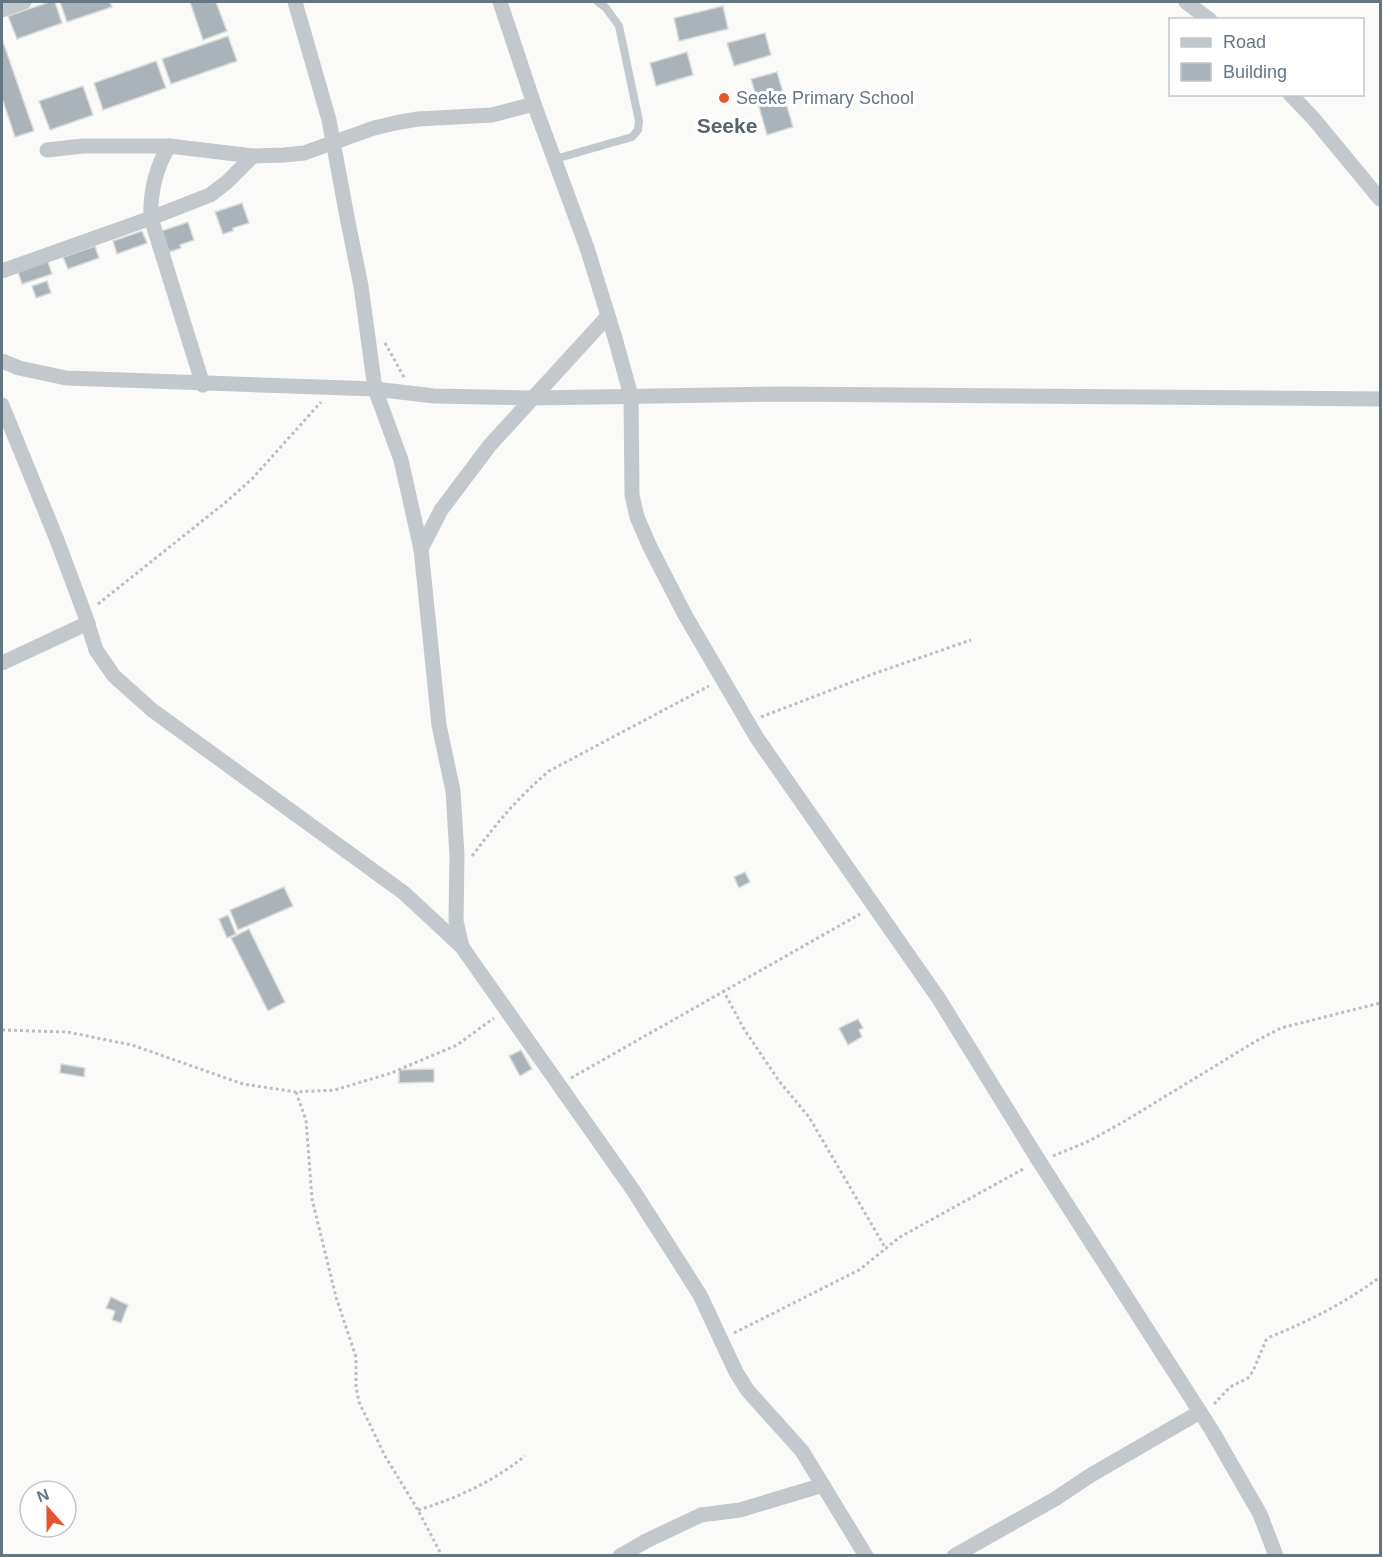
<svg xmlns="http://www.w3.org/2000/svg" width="1382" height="1557" viewBox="0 0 1382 1557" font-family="Helvetica,sans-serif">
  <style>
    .building { fill: #aab3b9; stroke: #dcdcda; stroke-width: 1.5 }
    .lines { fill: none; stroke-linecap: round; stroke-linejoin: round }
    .path { stroke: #bbbfc2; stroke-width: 3; stroke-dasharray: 3 3; stroke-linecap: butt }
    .lane { stroke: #c3c8cc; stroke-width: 8 }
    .street { stroke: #c3c8cc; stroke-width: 15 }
    .poi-dot { fill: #e4572e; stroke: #fff; stroke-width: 2 }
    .labels { text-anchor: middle; stroke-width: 6; stroke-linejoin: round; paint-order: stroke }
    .poi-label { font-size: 18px; fill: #657683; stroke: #fff; text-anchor: start }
    .quarter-label { font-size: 21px; font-weight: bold; fill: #57646e; stroke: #fff }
  </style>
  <rect width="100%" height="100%" fill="#fafaf8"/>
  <g class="building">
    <path d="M 49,2 L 55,2 L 62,23 L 17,39 L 8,16 Z"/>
    <path d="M 60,2 L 110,2 L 112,7 L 67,22 Z"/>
    <path d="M 190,2 L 216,2 L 227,31 L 203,40 Z"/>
    <path d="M 723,6 L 728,29 L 679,41 L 674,18 Z"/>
    <path d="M 765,33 L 771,55 L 734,66 L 727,43 Z"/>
    <path d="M 228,36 L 237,61 L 171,84 L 162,59 Z"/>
    <path d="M 2,39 L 34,131 L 15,137 L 2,98 Z"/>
    <path d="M 687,52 L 693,75 L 656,86 L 650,63 Z"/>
    <path d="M 156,61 L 166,88 L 103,110 L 94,83 Z"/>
    <path d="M 777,72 L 793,127 L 767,135 L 751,79 Z"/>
    <path d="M 83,86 L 93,115 L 50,130 L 39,101 Z"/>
    <path d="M 242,203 L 249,223 L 233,228 L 233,231 L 223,234 L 215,212 Z"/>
    <path d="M 188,222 L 194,240 L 180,245 L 181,248 L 169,252 L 162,231 Z"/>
    <path d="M 142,231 L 147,243 L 117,254 L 113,241 Z"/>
    <path d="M 95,246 L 99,258 L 68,269 L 63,257 Z"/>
    <path d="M 47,259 L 52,274 L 22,284 L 17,269 Z"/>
    <path d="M 47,281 L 51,293 L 36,298 L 32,286 Z"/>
    <path d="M 745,872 L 750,882 L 739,888 L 734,877 Z"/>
    <path d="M 284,887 L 293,906 L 238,930 L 230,910 Z"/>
    <path d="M 228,915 L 236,934 L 227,938 L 219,919 Z"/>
    <path d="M 249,929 L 285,1002 L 268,1011 L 231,938 Z"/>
    <path d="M 858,1019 L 863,1028 L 859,1030 L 862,1037 L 848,1045 L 839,1028 Z"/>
    <path d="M 521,1050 L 532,1069 L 520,1076 L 509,1056 Z"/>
    <path d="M 61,1064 L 85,1068 L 84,1077 L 60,1073 Z"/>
    <path d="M 434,1069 L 434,1082 L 399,1083 L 399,1070 Z"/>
    <path d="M 111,1297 L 128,1305 L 121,1323 L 112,1320 L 115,1311 L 106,1308 Z"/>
  </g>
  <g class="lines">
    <g class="path">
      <path d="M 385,343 L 404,377"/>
      <path d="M 98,604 L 226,502 L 252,479 L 321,402"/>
      <path d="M 761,717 L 873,674 L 971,640"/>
      <path d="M 472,856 C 497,823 517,798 549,771 L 709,686"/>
      <path d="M 723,990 L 744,1029 L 779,1081 L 809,1117 L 886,1249"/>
      <path d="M 2,1030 L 67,1032 L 132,1045 L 243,1084 L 296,1092 L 335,1090 L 391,1073 L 457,1045 L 494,1018"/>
      <path d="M 571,1078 L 860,914"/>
      <path d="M 296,1092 L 306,1120 L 312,1199 L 336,1297 L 356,1357 L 356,1387 L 359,1402 L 385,1456 L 418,1510 L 442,1556"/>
      <path d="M 1053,1156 L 1089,1141 L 1125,1121 L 1256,1041 L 1281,1028 L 1380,1003"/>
      <path d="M 734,1333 L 859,1270 L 900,1237 L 1025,1168"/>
      <path d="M 1214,1404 L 1230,1387 L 1248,1378 L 1253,1371 L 1266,1340 L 1270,1337 C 1311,1320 1345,1303 1380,1277"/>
      <path d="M 418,1510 C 458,1498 492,1482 525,1456"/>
    </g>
    <path class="lane" d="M 555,159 L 632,137 L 638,130 L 639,121 L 619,26 L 606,8 L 598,2"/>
    <g class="street">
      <path d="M 295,2 L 329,120 L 348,222 L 361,286 L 375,389 L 401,460 L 421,549 L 439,725 L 453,791 L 457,855 L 456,921 L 462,947 L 633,1190 L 700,1295 L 736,1372 L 748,1391 L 802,1451 L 866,1556"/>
      <path d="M 500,2 L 534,104 L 587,248 L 615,338 L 631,396 L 632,495 L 637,517 L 650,547 L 685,615 L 757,738 L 939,999 L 1039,1161 L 1211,1429 L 1260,1514 L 1276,1556"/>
      <path d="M 1186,2 L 1210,20"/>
      <path d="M 2,10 L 24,2"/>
      <path d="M 1290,94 L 1313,118 L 1380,199"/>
      <path d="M 169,146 C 155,169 150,192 151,218 L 203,385"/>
      <path d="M 47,150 L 83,146 L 169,146 L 253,156 L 284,155 L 304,153 L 374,128 L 395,123 L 418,119 L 492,115 L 534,104"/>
      <path d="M 2,271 L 151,218 L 210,195 L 227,182 L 253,156"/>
      <path d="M 2,361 L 19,368 L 66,378 L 375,389 L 434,396 L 532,398 L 783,394 L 1380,399"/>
      <path d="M 2,405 L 57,540 L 85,615 L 96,650 L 114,676 L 152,710 L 404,893 L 461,946"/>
      <path d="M 421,549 L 441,510 L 490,445 L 608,316"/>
      <path d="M 2,663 L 88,623"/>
      <path d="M 620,1556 L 646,1541 L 701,1515 L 740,1510 L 823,1485"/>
      <path d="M 954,1556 L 1055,1499 L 1091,1475 L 1200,1412"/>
    </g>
  </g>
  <circle class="poi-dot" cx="724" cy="98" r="6"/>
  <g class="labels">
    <g class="poi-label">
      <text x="736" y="104">Seeke Primary School</text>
    </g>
    <g class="quarter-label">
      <text x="727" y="133">Seeke</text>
    </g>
  </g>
  <rect width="1382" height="1557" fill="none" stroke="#657683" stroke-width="6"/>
  <rect x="1169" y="18" width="195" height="78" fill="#ffffff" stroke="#c1c8cd" stroke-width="1.5"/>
  <rect x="1181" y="38" width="30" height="9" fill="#c3c8cc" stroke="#c1c8cd" stroke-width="1.5"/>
  <text x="1223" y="48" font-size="18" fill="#657683">Road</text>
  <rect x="1181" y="63" width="30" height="18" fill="#aab3b9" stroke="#c1c8cd" stroke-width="1.5"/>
  <text x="1223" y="78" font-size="18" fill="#657683">Building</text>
  <g transform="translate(48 1509) rotate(339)"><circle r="28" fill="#ffffff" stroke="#c1c8cd" stroke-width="1.5"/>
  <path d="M0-4.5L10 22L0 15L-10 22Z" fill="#e4572e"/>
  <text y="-9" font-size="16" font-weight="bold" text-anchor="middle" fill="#657683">N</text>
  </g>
</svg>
